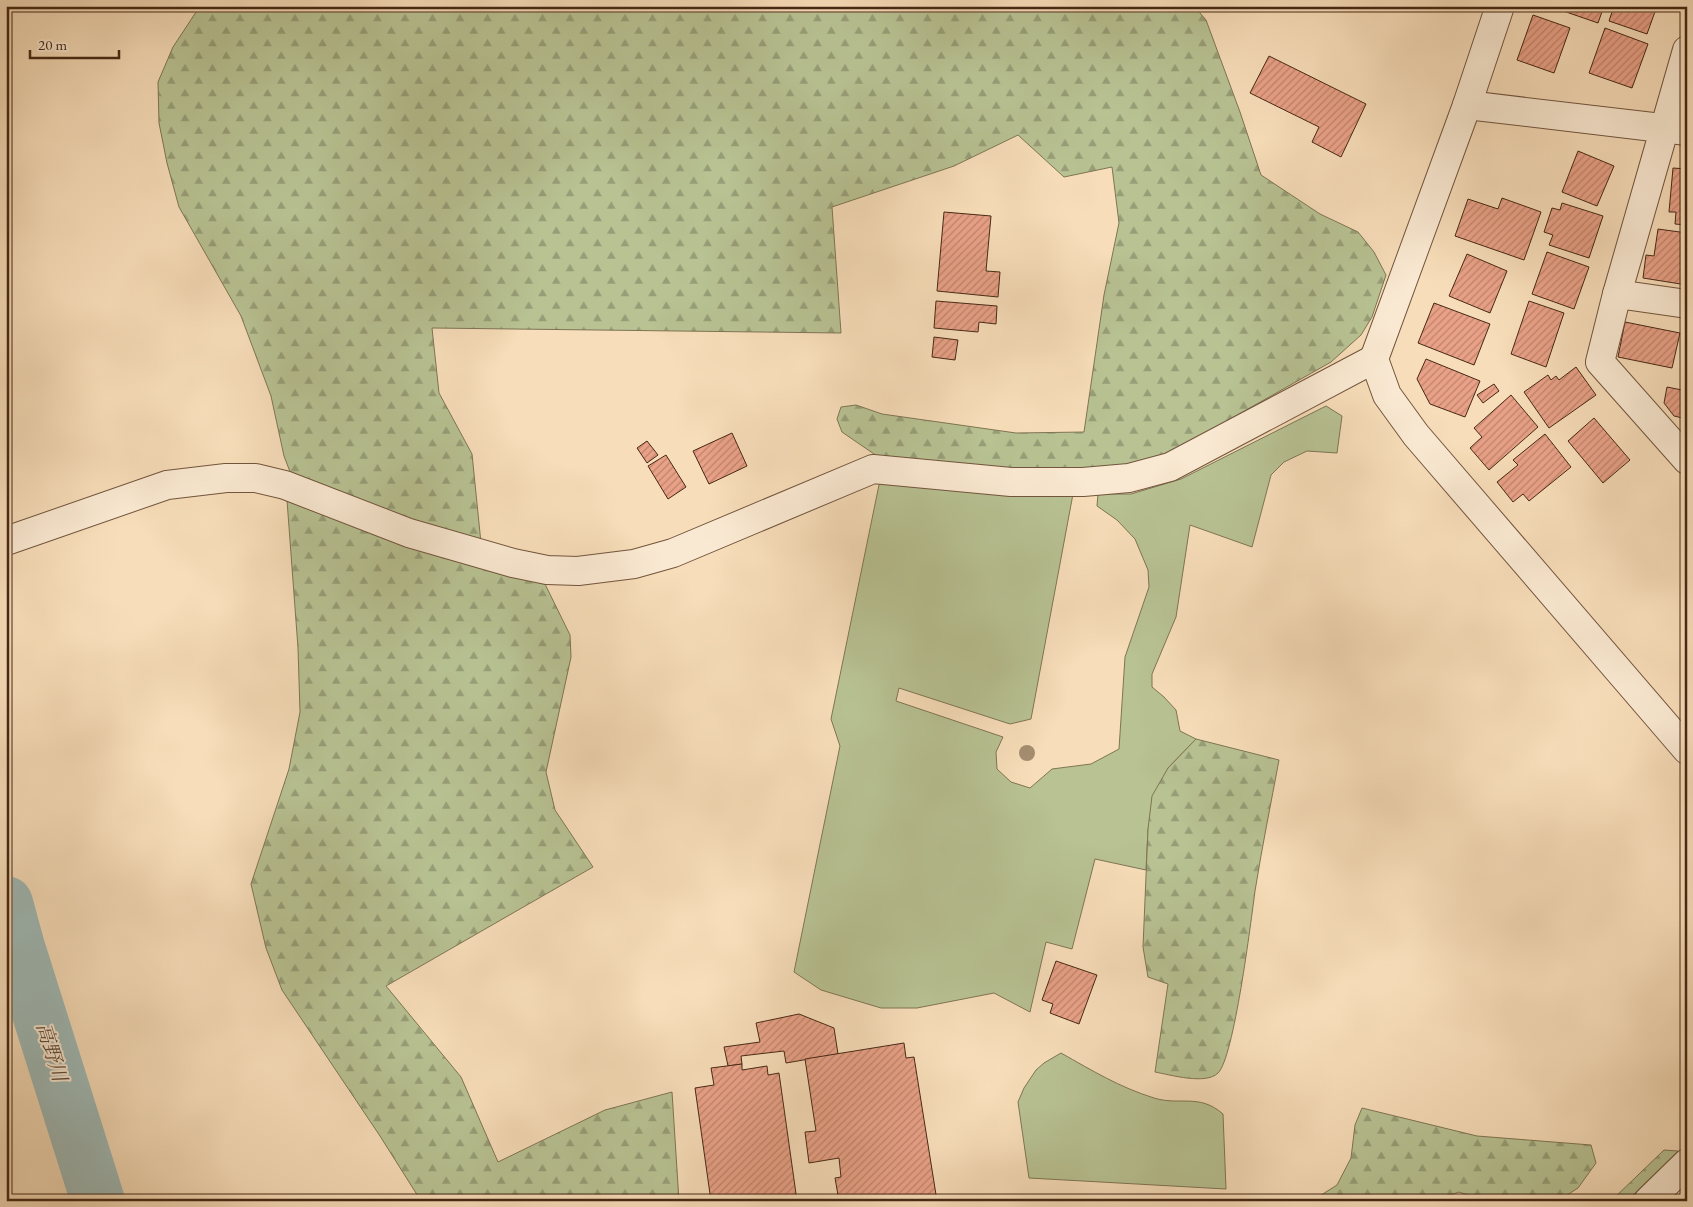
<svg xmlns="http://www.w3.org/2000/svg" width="1693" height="1207" viewBox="0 0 1693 1207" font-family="'EB Garamond','Noto Serif JP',serif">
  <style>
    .grass { fill: #b8c293; stroke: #7f7554 }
    .forest { fill: url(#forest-firs); stroke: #7f7554 }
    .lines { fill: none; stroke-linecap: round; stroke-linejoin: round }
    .river { stroke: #9fbab7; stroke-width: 54 }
    .building { fill: url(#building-hatch); stroke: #462814 }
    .minor-casing { stroke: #72553d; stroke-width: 30 }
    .tertiary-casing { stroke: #72553d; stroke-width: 30 }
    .minor { stroke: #fae9d2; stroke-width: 28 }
    .tertiary { stroke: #fae9d2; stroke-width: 28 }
    .tree { fill: #a58e70 }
    .labels { text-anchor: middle; stroke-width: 4; stroke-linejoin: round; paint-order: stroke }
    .water-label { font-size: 20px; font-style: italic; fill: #5c4c3d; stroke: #fae9d2 }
  </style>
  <defs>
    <pattern id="forest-firs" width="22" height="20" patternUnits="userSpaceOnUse" patternTransform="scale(1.25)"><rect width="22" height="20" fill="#b8c293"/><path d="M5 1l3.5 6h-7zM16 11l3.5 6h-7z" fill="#979e77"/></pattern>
    <pattern id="building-hatch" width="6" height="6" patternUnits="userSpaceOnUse" patternTransform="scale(1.25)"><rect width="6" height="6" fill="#e9a187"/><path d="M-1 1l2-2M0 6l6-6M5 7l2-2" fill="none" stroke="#bf836d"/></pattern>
  </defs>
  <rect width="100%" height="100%" fill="#f7ddb9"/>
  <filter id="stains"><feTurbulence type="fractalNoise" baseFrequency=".004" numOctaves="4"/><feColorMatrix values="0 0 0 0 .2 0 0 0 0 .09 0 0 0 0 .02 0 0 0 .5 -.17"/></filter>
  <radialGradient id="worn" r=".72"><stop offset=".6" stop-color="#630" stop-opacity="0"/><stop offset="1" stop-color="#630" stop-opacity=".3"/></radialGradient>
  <g class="grass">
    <path d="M 1326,406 L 1342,416 L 1337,453 L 1307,451 L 1284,462 L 1271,475 L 1252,547 L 1190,525 L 1176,617 L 1152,674 L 1152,687 L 1164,697 L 1176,710 L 1180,731 L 1196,739 L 1168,768 L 1148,829 L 1146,870 L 1095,859 L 1072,949 L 1046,942 L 1030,1012 L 994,993 L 917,1008 L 881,1008 L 821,990 L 794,972 L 840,746 L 831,719 L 880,480 L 1073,494 L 1031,719 L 1010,724 L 899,688 L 896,701 L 1003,737 L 996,752 L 997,769 L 1011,782 L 1030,788 L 1052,769 L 1091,764 L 1119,749 L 1125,657 L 1149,587 L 1148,570 L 1135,539 L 1117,520 L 1097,506 L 1098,494 L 1131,494 L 1181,479 Z"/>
    <path d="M 1061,1053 C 1093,1071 1119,1087 1154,1098 C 1180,1106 1199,1093 1223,1114 L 1226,1189 L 1029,1178 L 1018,1102 L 1024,1088 L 1036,1070 L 1044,1063 Z"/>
  </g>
  <g class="forest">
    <path d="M 200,6 L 1194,6 L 1206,20 L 1240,112 L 1261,175 L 1320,214 L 1358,232 L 1374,252 L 1386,275 L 1372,317 L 1361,335 L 1331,362 L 1165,456 L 1129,467 L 1015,471 L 877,456 L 842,432 L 837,419 L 841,407 L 856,405 L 882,414 L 1016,433 L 1084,432 L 1104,295 L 1119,223 L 1112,167 L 1064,177 L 1018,135 L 954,166 L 832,207 L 841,333 L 432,328 L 439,393 L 472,454 L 481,543 L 412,524 L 292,477 L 284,456 L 271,396 L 241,316 L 179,207 L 167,163 L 159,123 L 158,82 L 173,47 Z"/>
    <path d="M 287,500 L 543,580 L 570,635 L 571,657 L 546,772 L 555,810 L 593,867 L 386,986 L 461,1077 L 498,1162 L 605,1110 L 672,1092 L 679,1201 L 421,1201 L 380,1136 L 282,990 L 266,948 L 251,884 L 289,769 L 300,712 L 298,648 Z"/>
    <path d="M 1196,739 L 1279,760 C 1271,803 1262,847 1255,891 C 1251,921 1234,1058 1218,1073 C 1206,1085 1171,1075 1155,1072 L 1168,984 L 1148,977 L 1143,947 L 1148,829 L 1152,796 L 1168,768 Z"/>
    <path d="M 1362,1108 L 1477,1136 L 1591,1145 L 1596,1163 L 1578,1188 L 1558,1201 L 1486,1201 L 1459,1192 L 1433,1201 L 1303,1201 L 1318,1197 L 1337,1185 L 1351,1158 L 1355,1125 Z"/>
    <path d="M 1664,1150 L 1678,1151 L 1627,1201 L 1611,1201 Z"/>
  </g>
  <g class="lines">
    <path class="river" d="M 6,903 L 18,947 L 98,1201"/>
  </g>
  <g class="building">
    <path d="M 1549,6 L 1604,6 L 1598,23 Z"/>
    <path d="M 1614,6 L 1657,6 L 1647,34 L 1609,21 Z"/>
    <path d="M 1533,15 L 1570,28 L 1554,73 L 1517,60 Z"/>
    <path d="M 1605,28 L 1648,44 L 1632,88 L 1589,73 Z"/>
    <path d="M 1269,56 L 1366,104 L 1341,157 L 1312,142 L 1319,127 L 1250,93 Z"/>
    <path d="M 1578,151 L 1614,166 L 1597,206 L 1562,192 Z"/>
    <path d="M 1673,168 L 1687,169 L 1687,225 L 1675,224 L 1676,212 L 1669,212 Z"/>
    <path d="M 1502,198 L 1541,212 L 1524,260 L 1455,236 L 1468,199 L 1498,209 Z"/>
    <path d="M 1562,203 L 1603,216 L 1589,258 L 1549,245 L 1553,235 L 1544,232 L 1552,208 L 1560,210 Z"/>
    <path d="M 944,212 L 991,216 L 986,271 L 1000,272 L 998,297 L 937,291 Z"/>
    <path d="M 1658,229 L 1687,233 L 1687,285 L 1643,278 L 1646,255 L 1654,256 Z"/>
    <path d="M 1547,252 L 1589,267 L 1574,309 L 1532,294 Z"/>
    <path d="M 1467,254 L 1507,271 L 1490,313 L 1449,296 Z"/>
    <path d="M 936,301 L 997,306 L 996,324 L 979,322 L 978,332 L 934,328 Z"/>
    <path d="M 1529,301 L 1564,313 L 1546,367 L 1511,354 Z"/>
    <path d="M 1434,303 L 1490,324 L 1474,365 L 1418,343 Z"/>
    <path d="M 1625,322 L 1680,333 L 1672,368 L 1618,357 Z"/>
    <path d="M 934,337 L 958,340 L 955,360 L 932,357 Z"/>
    <path d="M 1426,359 L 1480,381 L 1465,417 L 1430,404 L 1417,379 Z"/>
    <path d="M 1576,367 L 1596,395 L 1549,428 L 1524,392 L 1548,375 L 1551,380 L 1556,376 L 1559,380 Z"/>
    <path d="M 1494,384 L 1499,391 L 1483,403 L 1477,395 Z"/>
    <path d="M 1667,387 L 1687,391 L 1687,419 L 1674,416 L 1664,403 Z"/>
    <path d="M 1511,395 L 1538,427 L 1489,470 L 1470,448 L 1482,437 L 1474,428 Z"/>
    <path d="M 1594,418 L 1630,460 L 1603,483 L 1568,441 Z"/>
    <path d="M 732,433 L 747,466 L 709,484 L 693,451 Z"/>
    <path d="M 1545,434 L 1571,467 L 1529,501 L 1523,494 L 1513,502 L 1497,482 L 1518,465 L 1513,460 Z"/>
    <path d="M 647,441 L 658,455 L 647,463 L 637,448 Z"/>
    <path d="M 666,455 L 686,487 L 668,499 L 648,466 Z"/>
    <path d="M 1056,961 L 1097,975 L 1079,1024 L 1050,1013 L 1053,1004 L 1042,1000 Z"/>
    <path d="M 799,1014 L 834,1028 L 838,1054 L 786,1063 L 784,1051 L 741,1056 L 742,1064 L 728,1066 L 724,1047 L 760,1042 L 756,1023 Z"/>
    <path d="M 904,1043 L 906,1058 L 914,1057 L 937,1201 L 839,1201 L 835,1178 L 841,1177 L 839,1158 L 809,1163 L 805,1132 L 816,1131 L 805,1059 Z"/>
    <path d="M 742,1064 L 742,1070 L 767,1066 L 768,1075 L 779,1073 L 797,1201 L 711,1201 L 695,1088 L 714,1085 L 711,1068 Z"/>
  </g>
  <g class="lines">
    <g class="minor-casing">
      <g id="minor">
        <path d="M 1687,50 L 1617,294 L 1600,362 L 1687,460"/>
        <path d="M 1617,294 L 1687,304"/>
        <path d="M 6,541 L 167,485 L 226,478 L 256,478 L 285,485 L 409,533 L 513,563 L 547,570 L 578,571 L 634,564 L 673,553 L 873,469 L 1011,482 L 1083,482 L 1129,478 L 1170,467 L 1374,359"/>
      </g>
    </g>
    <g class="tertiary-casing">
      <g id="tertiary">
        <path d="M 1500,6 L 1467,105 L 1374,359 L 1387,395 L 1416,435 L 1687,750"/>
        <path d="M 1467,105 L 1687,131"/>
        <path d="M 1648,1201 L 1687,1163"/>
      </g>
    </g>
    <use href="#minor" class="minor"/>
    <use href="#tertiary" class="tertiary"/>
  </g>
  <circle class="tree" cx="1027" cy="753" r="8"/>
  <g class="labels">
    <g class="water-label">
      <text transform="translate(52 1052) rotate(73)" y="7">高野川</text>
    </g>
  </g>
  <rect width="1693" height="1207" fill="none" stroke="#f7ddb9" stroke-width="25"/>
  <rect x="8" y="8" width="1678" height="1192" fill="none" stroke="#462814" stroke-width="2.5"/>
  <rect x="12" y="12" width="1668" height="1182" fill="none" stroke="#462814"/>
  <path d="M30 50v8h89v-8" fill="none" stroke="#462814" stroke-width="2.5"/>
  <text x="38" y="50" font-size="15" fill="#462814" stroke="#fae9d2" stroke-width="4" paint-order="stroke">20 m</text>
  <rect width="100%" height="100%" filter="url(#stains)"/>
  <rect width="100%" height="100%" fill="url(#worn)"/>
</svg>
